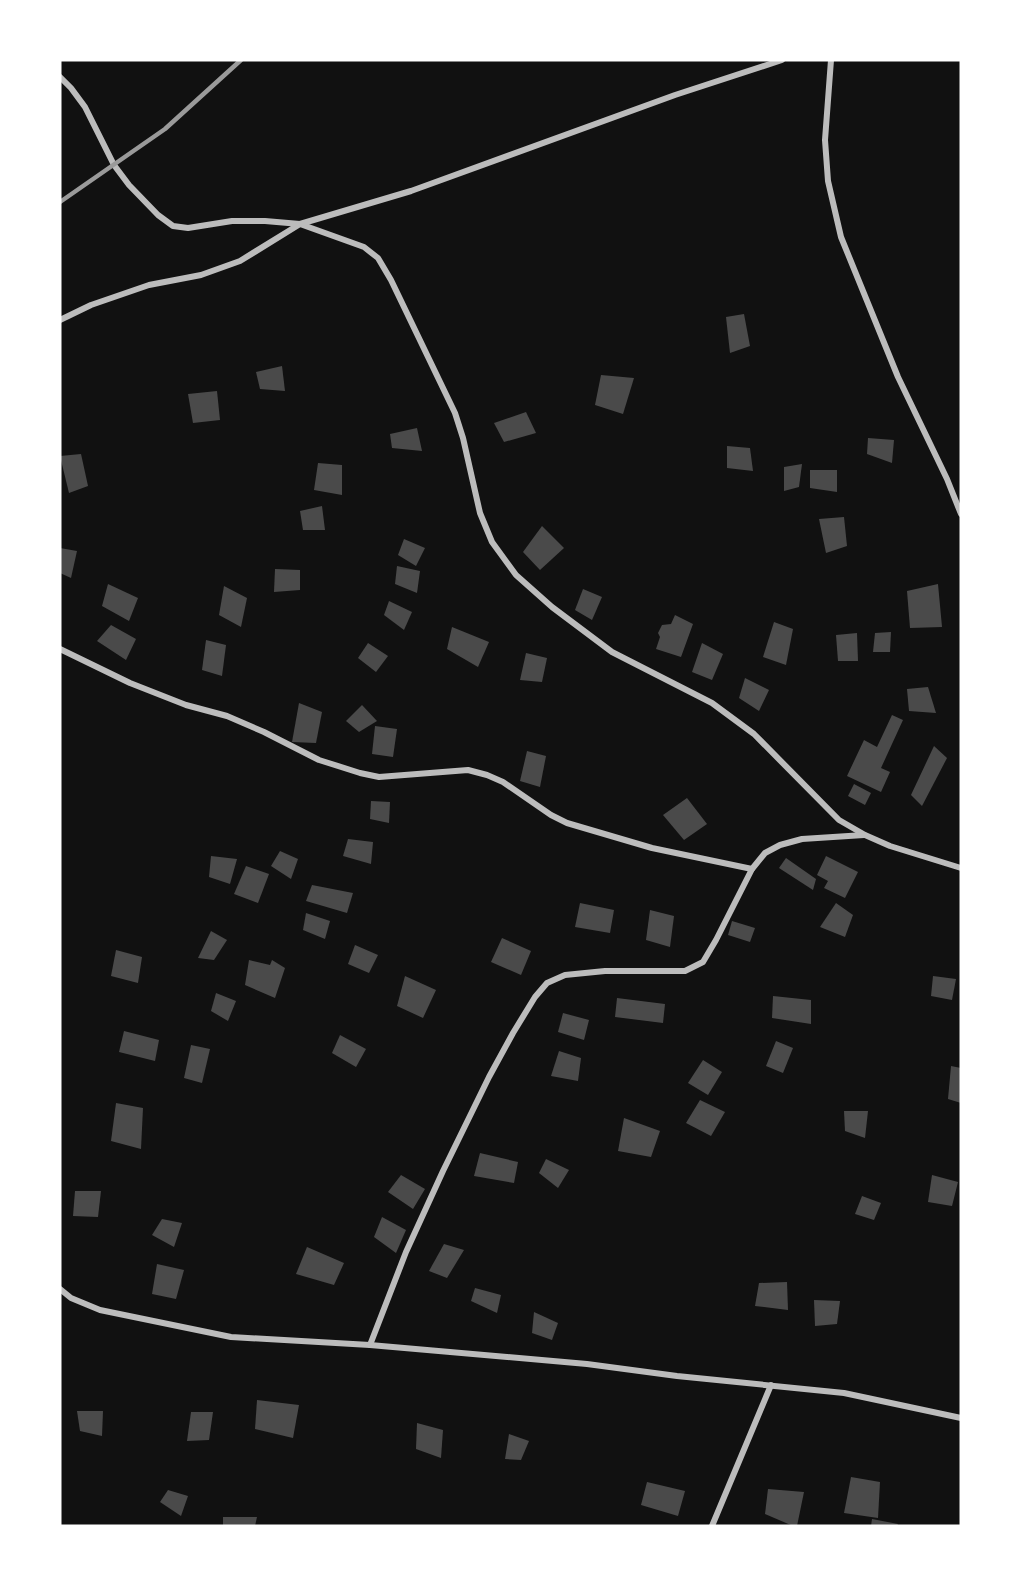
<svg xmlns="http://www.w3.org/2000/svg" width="1021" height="1586" viewBox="0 0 1021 1586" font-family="'Asap Condensed',sans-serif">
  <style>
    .building { fill: #4a4a4a }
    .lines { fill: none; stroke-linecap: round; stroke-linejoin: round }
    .minor { stroke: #bcbcbc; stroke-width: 6 }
    .rail { stroke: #9a9a9a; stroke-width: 4.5 }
  </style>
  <rect width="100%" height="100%" fill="#111"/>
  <g class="building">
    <path d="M 744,314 L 750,346 L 730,353 L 726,317 Z"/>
    <path d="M 282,366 L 285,391 L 260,389 L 256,372 Z"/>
    <path d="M 601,375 L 634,378 L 623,414 L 595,405 Z"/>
    <path d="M 217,391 L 220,420 L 193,423 L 188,394 Z"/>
    <path d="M 526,412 L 536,433 L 504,442 L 494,423 Z"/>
    <path d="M 417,428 L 422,451 L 392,448 L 390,434 Z"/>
    <path d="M 868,438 L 894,440 L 892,463 L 867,454 Z"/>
    <path d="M 727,446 L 750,448 L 753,471 L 727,468 Z"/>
    <path d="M 81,454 L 88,486 L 69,493 L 60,456 Z"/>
    <path d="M 318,463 L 342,465 L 342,495 L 314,490 Z"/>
    <path d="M 802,464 L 799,487 L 784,491 L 784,467 Z"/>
    <path d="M 810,470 L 837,470 L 837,492 L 810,488 Z"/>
    <path d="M 322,506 L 325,530 L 303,530 L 300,511 Z"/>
    <path d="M 844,517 L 847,546 L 826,553 L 819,519 Z"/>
    <path d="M 542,526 L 564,548 L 540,570 L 523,552 Z"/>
    <path d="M 404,539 L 425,548 L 416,566 L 398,555 Z"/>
    <path d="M 60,548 L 77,551 L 71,578 L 60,573 Z"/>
    <path d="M 397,566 L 420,571 L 417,593 L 395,584 Z"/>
    <path d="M 275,569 L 300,570 L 300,590 L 274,592 Z"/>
    <path d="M 108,584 L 138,598 L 129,621 L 102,606 Z"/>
    <path d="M 938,584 L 942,627 L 910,628 L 907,591 Z"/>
    <path d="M 224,586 L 247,598 L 241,627 L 219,615 Z"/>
    <path d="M 583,589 L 602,597 L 592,620 L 575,610 Z"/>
    <path d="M 389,601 L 412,612 L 404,630 L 384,615 Z"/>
    <path d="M 675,615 L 693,624 L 681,657 L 656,649 L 660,637 L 658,633 L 662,625 L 671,624 Z"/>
    <path d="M 774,622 L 793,629 L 786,665 L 763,657 Z"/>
    <path d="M 111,625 L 136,639 L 126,660 L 97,641 Z"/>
    <path d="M 452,627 L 489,642 L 478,667 L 447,649 Z"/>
    <path d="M 891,632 L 890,652 L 873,652 L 875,633 Z"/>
    <path d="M 857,633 L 858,661 L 838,661 L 836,635 Z"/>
    <path d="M 206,640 L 226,645 L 222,676 L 202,670 Z"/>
    <path d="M 368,643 L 388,656 L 376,672 L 358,658 Z"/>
    <path d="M 702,643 L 723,654 L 712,680 L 692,672 Z"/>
    <path d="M 526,653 L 547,658 L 542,682 L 520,680 Z"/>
    <path d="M 745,678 L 769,690 L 759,711 L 739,698 Z"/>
    <path d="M 928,687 L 936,713 L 909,711 L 907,689 Z"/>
    <path d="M 299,703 L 322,712 L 316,743 L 292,742 Z"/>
    <path d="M 362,705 L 377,721 L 359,732 L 346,721 Z"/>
    <path d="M 892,715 L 903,720 L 881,768 L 890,772 L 881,792 L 847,776 L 864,740 L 877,747 Z"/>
    <path d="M 375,726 L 397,729 L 393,757 L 372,754 Z"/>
    <path d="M 934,746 L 947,758 L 922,806 L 911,795 Z"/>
    <path d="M 527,751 L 546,756 L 540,787 L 520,781 Z"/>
    <path d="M 854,784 L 871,793 L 865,805 L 848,796 Z"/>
    <path d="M 687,798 L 707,824 L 684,840 L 663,815 Z"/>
    <path d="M 371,801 L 390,802 L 389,823 L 370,819 Z"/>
    <path d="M 348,839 L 373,842 L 371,864 L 343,856 Z"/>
    <path d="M 280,851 L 298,859 L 291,879 L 271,866 Z"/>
    <path d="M 211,856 L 237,859 L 230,884 L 209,877 Z"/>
    <path d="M 826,856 L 858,872 L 845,898 L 824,888 L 828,881 L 817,875 Z"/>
    <path d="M 786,858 L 816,879 L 813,890 L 779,868 Z"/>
    <path d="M 246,866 L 269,874 L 258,903 L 234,894 Z"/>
    <path d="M 312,885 L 353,893 L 347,913 L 306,901 Z"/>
    <path d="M 580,903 L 614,910 L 610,933 L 575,927 Z"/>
    <path d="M 836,903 L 853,915 L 845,937 L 820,927 Z"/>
    <path d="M 650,910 L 674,916 L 670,947 L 646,940 Z"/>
    <path d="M 306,913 L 330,921 L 325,939 L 303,930 Z"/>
    <path d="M 732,921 L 755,928 L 750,942 L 728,935 Z"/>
    <path d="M 211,931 L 227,940 L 214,960 L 198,958 Z"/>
    <path d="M 502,938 L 531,951 L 521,975 L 491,962 Z"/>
    <path d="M 355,945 L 378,955 L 369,973 L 348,964 Z"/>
    <path d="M 116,950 L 142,957 L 138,983 L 111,976 Z"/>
    <path d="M 249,960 L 270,965 L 272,960 L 285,968 L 275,998 L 245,985 Z"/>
    <path d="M 405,976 L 436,990 L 423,1018 L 397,1006 Z"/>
    <path d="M 933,976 L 956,979 L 952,1000 L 931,996 Z"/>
    <path d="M 216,993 L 236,1001 L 228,1021 L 211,1011 Z"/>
    <path d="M 773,996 L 811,1000 L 811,1024 L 772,1018 Z"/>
    <path d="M 617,998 L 665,1004 L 663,1023 L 615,1017 Z"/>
    <path d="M 563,1013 L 589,1020 L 584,1040 L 558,1032 Z"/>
    <path d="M 124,1031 L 159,1040 L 155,1061 L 119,1052 Z"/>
    <path d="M 340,1035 L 366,1049 L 356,1067 L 332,1053 Z"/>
    <path d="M 776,1041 L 793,1048 L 783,1073 L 766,1066 Z"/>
    <path d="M 191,1045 L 210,1049 L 202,1083 L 184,1078 Z"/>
    <path d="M 559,1051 L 581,1058 L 578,1081 L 551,1076 Z"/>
    <path d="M 703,1060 L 722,1072 L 708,1095 L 688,1083 Z"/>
    <path d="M 951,1066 L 961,1068 L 961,1103 L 948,1099 Z"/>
    <path d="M 700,1100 L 725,1112 L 711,1136 L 686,1123 Z"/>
    <path d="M 116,1103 L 143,1108 L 141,1149 L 111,1141 Z"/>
    <path d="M 844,1111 L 868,1111 L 865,1138 L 845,1131 Z"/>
    <path d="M 624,1118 L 660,1131 L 651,1157 L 618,1151 Z"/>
    <path d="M 480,1153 L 518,1162 L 514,1183 L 474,1176 Z"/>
    <path d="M 546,1159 L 569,1170 L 558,1188 L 539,1173 Z"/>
    <path d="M 401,1175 L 425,1189 L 413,1209 L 388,1192 Z"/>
    <path d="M 932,1175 L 958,1182 L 952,1206 L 928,1202 Z"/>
    <path d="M 75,1191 L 101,1191 L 98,1217 L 73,1216 Z"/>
    <path d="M 862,1196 L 881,1203 L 874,1220 L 855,1214 Z"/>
    <path d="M 382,1217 L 406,1230 L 396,1253 L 374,1237 Z"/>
    <path d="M 162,1219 L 182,1223 L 174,1247 L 152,1235 Z"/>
    <path d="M 444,1244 L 464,1250 L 447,1278 L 429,1271 Z"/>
    <path d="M 307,1247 L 344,1263 L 334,1285 L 296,1274 Z"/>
    <path d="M 157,1264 L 184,1270 L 176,1299 L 152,1294 Z"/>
    <path d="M 787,1282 L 788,1310 L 755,1306 L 759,1283 Z"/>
    <path d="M 475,1288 L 501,1295 L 497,1313 L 471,1301 Z"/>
    <path d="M 814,1300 L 840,1301 L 837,1324 L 815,1326 Z"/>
    <path d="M 534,1312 L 558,1323 L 552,1340 L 532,1333 Z"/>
    <path d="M 257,1400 L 299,1405 L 293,1438 L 255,1429 Z"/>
    <path d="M 77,1411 L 103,1411 L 102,1436 L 80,1431 Z"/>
    <path d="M 191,1412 L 213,1412 L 209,1440 L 187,1441 Z"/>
    <path d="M 417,1423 L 443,1430 L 441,1458 L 416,1449 Z"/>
    <path d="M 509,1434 L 529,1441 L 521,1460 L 505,1459 Z"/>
    <path d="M 851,1477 L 880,1482 L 878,1518 L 844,1513 Z"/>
    <path d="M 647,1482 L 685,1491 L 678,1516 L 641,1505 Z"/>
    <path d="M 768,1489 L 804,1492 L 797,1526 L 793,1526 L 765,1514 Z"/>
    <path d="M 168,1490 L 188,1496 L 181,1516 L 160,1502 Z"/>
    <path d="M 223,1517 L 257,1517 L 255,1526 L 223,1526 Z"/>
    <path d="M 872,1519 L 898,1524 L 897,1526 L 871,1526 Z"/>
  </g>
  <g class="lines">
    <g class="minor">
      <path d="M 831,60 L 825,140 L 828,181 L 841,237 L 898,377 L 947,479 L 961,514"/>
      <path d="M 60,77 L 71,88 L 85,107 L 114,165 L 129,185 L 158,215 L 173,226 L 188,228 L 232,221 L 265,221 L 300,224 L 364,247 L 378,258 L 391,280 L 455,413 L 463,438 L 480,513 L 492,542 L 516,575 L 552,607 L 612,652 L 712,703 L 754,734 L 839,820 L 865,835 L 890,846 L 961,868"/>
      <path d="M 60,320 L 91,305 L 149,285 L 201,275 L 240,261 L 300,224 L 411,191 L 675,95 L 782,60"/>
      <path d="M 60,649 L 130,683 L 186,705 L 227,716 L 264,732 L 319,760 L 360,773 L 379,777 L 468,770 L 487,775 L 503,782 L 551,815 L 567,823 L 652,848 L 752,869"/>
      <path d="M 60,1289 L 71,1298 L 100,1310 L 231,1337 L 370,1345 L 587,1364 L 677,1376 L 844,1393 L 961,1418"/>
      <path d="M 370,1345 L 406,1252 L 443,1171 L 489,1077 L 513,1033 L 535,997 L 547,983 L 565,975 L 605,971 L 685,971 L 703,962 L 716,940 L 752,869 L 765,853 L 780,845 L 802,839 L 864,835"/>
      <path d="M 712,1526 L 771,1385"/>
    </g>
    <path class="rail" d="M 60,202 L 165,129 L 241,60"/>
  </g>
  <rect width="1021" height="1586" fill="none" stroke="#ffffff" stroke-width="123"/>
</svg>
